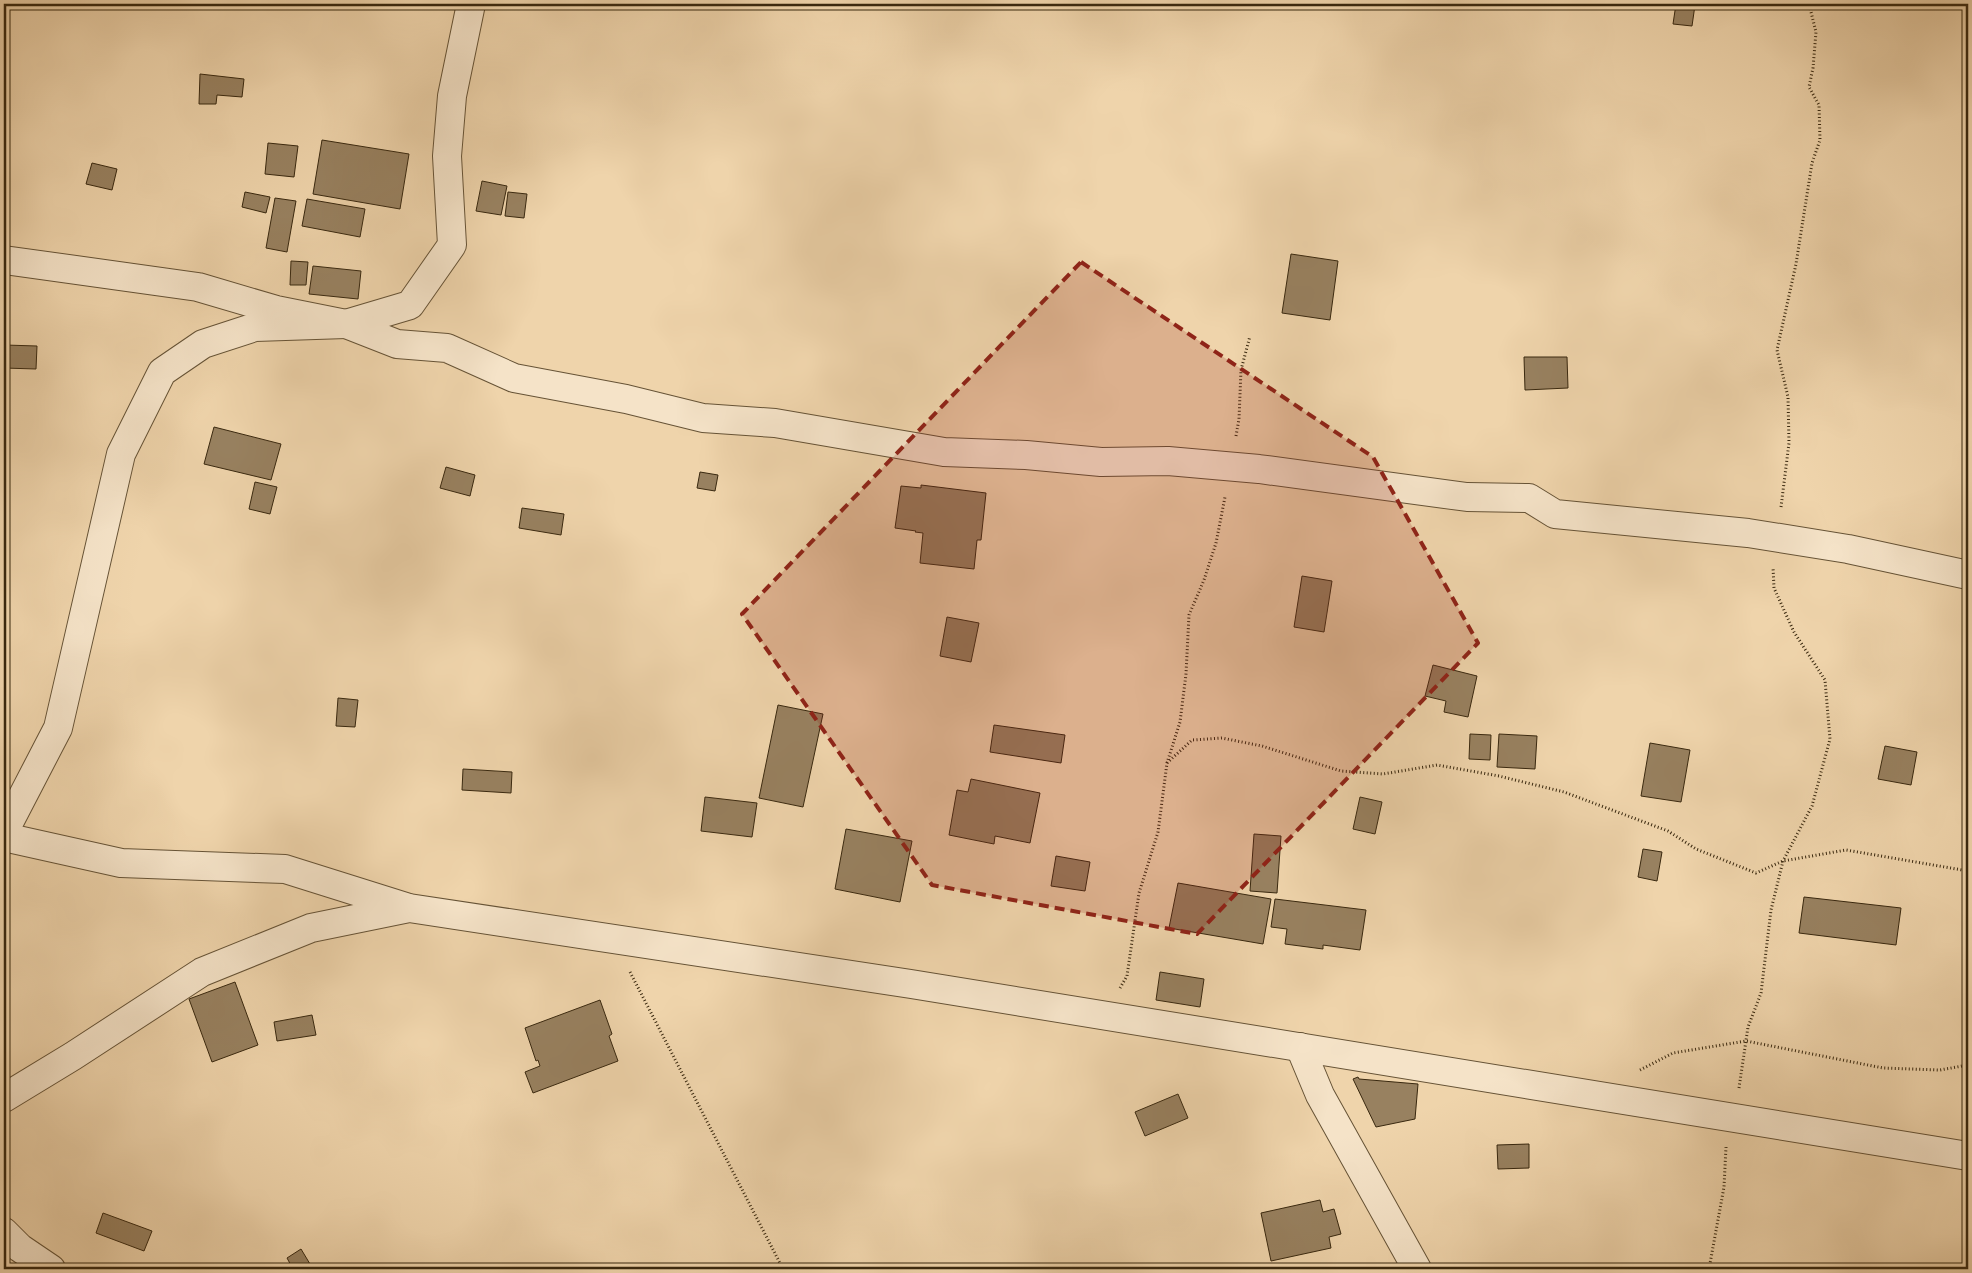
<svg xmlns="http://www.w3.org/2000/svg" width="1972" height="1273" viewBox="0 0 1972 1273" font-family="'IM FELL French Canon',serif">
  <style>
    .building { fill: #988160; stroke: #39280f }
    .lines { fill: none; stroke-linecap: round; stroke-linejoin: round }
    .minor-casing { stroke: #665336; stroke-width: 30 }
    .path { stroke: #39280f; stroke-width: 3; stroke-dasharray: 1 2.5; stroke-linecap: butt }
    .minor { stroke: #f5e3c8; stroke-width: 28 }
    .marked { fill: #8f2418; fill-opacity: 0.2; stroke: #8f2418; stroke-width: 4; stroke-dasharray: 10 6; stroke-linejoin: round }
  </style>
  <rect width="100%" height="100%" fill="#efd4ab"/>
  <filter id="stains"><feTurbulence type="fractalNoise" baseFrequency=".004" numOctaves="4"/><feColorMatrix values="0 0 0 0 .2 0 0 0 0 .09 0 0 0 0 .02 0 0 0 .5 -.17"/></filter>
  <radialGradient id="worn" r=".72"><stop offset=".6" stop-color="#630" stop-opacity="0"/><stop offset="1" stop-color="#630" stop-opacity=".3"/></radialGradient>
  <g class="building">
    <path d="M 1676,4 L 1695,5 L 1692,26 L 1673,24 Z"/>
    <path d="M 200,74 L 244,79 L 242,97 L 217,95 L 216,104 L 199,104 Z"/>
    <path d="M 322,140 L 409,154 L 400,209 L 313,194 Z"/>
    <path d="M 268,143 L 298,146 L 294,177 L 265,174 Z"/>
    <path d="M 92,163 L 117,169 L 112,190 L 86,184 Z"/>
    <path d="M 482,181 L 507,186 L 501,215 L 476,211 Z"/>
    <path d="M 245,192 L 270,197 L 266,213 L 242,207 Z"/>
    <path d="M 508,192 L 527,194 L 524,218 L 505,216 Z"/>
    <path d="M 275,198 L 296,201 L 287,252 L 266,248 Z"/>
    <path d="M 307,199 L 365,209 L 360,237 L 302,226 Z"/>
    <path d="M 1291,254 L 1338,261 L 1330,320 L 1282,313 Z"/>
    <path d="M 291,261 L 308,262 L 306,285 L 290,285 Z"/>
    <path d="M 313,266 L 361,271 L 358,299 L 309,294 Z"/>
    <path d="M 5,345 L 37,346 L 36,369 L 4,368 Z"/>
    <path d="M 1524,357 L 1567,357 L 1568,388 L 1525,390 Z"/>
    <path d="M 214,427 L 281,444 L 271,480 L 204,464 Z"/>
    <path d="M 446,467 L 475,475 L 470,496 L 440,488 Z"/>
    <path d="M 700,472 L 718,475 L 715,491 L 697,488 Z"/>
    <path d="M 255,482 L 277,487 L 270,514 L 249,509 Z"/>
    <path d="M 921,485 L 986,493 L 981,540 L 977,540 L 974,569 L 920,563 L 923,533 L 915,532 L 916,531 L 895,528 L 901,486 L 921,488 Z"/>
    <path d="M 522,508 L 564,514 L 561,535 L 519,528 Z"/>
    <path d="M 1302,576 L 1332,581 L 1324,632 L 1294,627 Z"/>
    <path d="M 947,617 L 979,623 L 971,662 L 940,656 Z"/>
    <path d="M 1433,665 L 1477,676 L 1468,717 L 1444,712 L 1446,701 L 1425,696 Z"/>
    <path d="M 338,698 L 358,700 L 355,727 L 336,726 Z"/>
    <path d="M 778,705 L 823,714 L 803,807 L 759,798 Z"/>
    <path d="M 994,725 L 1065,735 L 1061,763 L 990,752 Z"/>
    <path d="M 1470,734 L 1491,735 L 1490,760 L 1469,759 Z"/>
    <path d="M 1499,734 L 1537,736 L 1535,769 L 1497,767 Z"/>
    <path d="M 1650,743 L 1690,750 L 1681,802 L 1641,796 Z"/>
    <path d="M 1885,746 L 1917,752 L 1911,785 L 1878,779 Z"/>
    <path d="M 463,769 L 512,772 L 511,793 L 462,790 Z"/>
    <path d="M 971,779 L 1040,793 L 1030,843 L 995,836 L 994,844 L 949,835 L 957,790 L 968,792 Z"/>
    <path d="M 705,797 L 757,803 L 752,837 L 701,831 Z"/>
    <path d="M 1360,797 L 1382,802 L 1375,834 L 1353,829 Z"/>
    <path d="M 846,829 L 912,841 L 900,902 L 835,889 Z"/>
    <path d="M 1254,834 L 1281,836 L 1277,893 L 1250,891 Z"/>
    <path d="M 1643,849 L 1662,852 L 1657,881 L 1638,877 Z"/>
    <path d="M 1056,856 L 1090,862 L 1085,891 L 1051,886 Z"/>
    <path d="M 1178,883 L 1271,899 L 1263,944 L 1169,928 Z"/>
    <path d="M 1804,897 L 1901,908 L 1896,945 L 1799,933 Z"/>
    <path d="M 1275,899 L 1366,910 L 1360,950 L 1323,945 L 1323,949 L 1285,944 L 1287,929 L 1271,927 Z"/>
    <path d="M 1160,972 L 1204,979 L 1200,1007 L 1156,1000 Z"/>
    <path d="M 235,982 L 258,1045 L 212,1062 L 189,999 Z"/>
    <path d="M 600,1000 L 612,1034 L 609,1036 L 618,1061 L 533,1093 L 525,1072 L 540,1066 L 538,1060 L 536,1061 L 525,1028 Z"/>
    <path d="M 312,1015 L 316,1035 L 277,1041 L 274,1022 Z"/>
    <path d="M 1358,1077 L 1359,1079 L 1418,1084 L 1415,1119 L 1376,1127 L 1353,1079 Z"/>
    <path d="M 1178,1094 L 1188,1118 L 1145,1136 L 1135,1112 Z"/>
    <path d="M 1529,1144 L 1529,1168 L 1498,1169 L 1497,1145 Z"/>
    <path d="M 1320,1200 L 1323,1212 L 1334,1209 L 1341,1234 L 1329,1237 L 1331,1248 L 1271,1261 L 1261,1213 Z"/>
    <path d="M 103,1213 L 152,1231 L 144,1251 L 96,1233 Z"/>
    <path d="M 301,1249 L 310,1264 L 300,1269 L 293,1269 L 287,1258 Z"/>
  </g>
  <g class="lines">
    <g class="minor-casing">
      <g id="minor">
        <path d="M 4,260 L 198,287 L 276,310 L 346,324 L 397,344 L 447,348 L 514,378 L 626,399 L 703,418 L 775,423 L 944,452 L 1026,455 L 1101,462 L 1168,461 L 1259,469 L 1467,497 L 1529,498 L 1555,514 L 1748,533 L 1848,549 L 1968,575"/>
        <path d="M 4,832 L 58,728 L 121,454 L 162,372 L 203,344 L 255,327 L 346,324 L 410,305 L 452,245 L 447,156 L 452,96 L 471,4"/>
        <path d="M 4,837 L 121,863 L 285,869 L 406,907"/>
        <path d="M 1300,1047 L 1320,1095 L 1417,1269"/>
        <path d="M 4,1098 L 73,1056 L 202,972 L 311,928 L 409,908 L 911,984 L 1968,1156"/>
        <path d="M 4,1232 L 20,1248 L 51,1269"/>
      </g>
    </g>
    <g class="path">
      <path d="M 1236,436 L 1239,419 L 1241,370 L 1250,336"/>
      <path d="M 1781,507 L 1789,443 L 1788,397 L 1777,350 L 1796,264 L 1812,163 L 1820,140 L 1819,105 L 1809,87 L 1813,68 L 1816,32 L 1809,4"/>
      <path d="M 1167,763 L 1192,740 L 1222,738 L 1262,746 L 1341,771 L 1383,774 L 1437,765 L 1499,776 L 1564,792 L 1668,831 L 1696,849 L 1756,873 L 1783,861 L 1846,850 L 1968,871"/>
      <path d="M 630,972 L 783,1269"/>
      <path d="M 1120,988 L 1127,976 L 1139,893 L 1158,832 L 1167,763 L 1180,722 L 1186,674 L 1189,615 L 1204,580 L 1216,543 L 1225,497"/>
      <path d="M 1640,1070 L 1673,1053 L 1746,1041 L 1883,1068 L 1940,1070 L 1968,1065"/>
      <path d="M 1739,1088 L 1748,1027 L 1761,993 L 1771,910 L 1783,861 L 1812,806 L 1830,739 L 1825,680 L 1794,632 L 1774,588 L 1773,567"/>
      <path d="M 1709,1269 L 1724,1187 L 1726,1147"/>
    </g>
    <use href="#minor" class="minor"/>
  </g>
  <path class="marked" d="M 1081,262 L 1373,457 L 1478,643 L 1197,934 L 932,885 L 742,614 Z"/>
  <rect width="1972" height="1273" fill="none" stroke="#efd4ab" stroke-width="20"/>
  <rect x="5" y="5" width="1962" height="1263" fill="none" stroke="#39280f" stroke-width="2.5"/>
  <rect x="10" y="10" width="1952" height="1253" fill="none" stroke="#39280f"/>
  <rect width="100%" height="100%" filter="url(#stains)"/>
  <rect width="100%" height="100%" fill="url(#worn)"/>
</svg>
